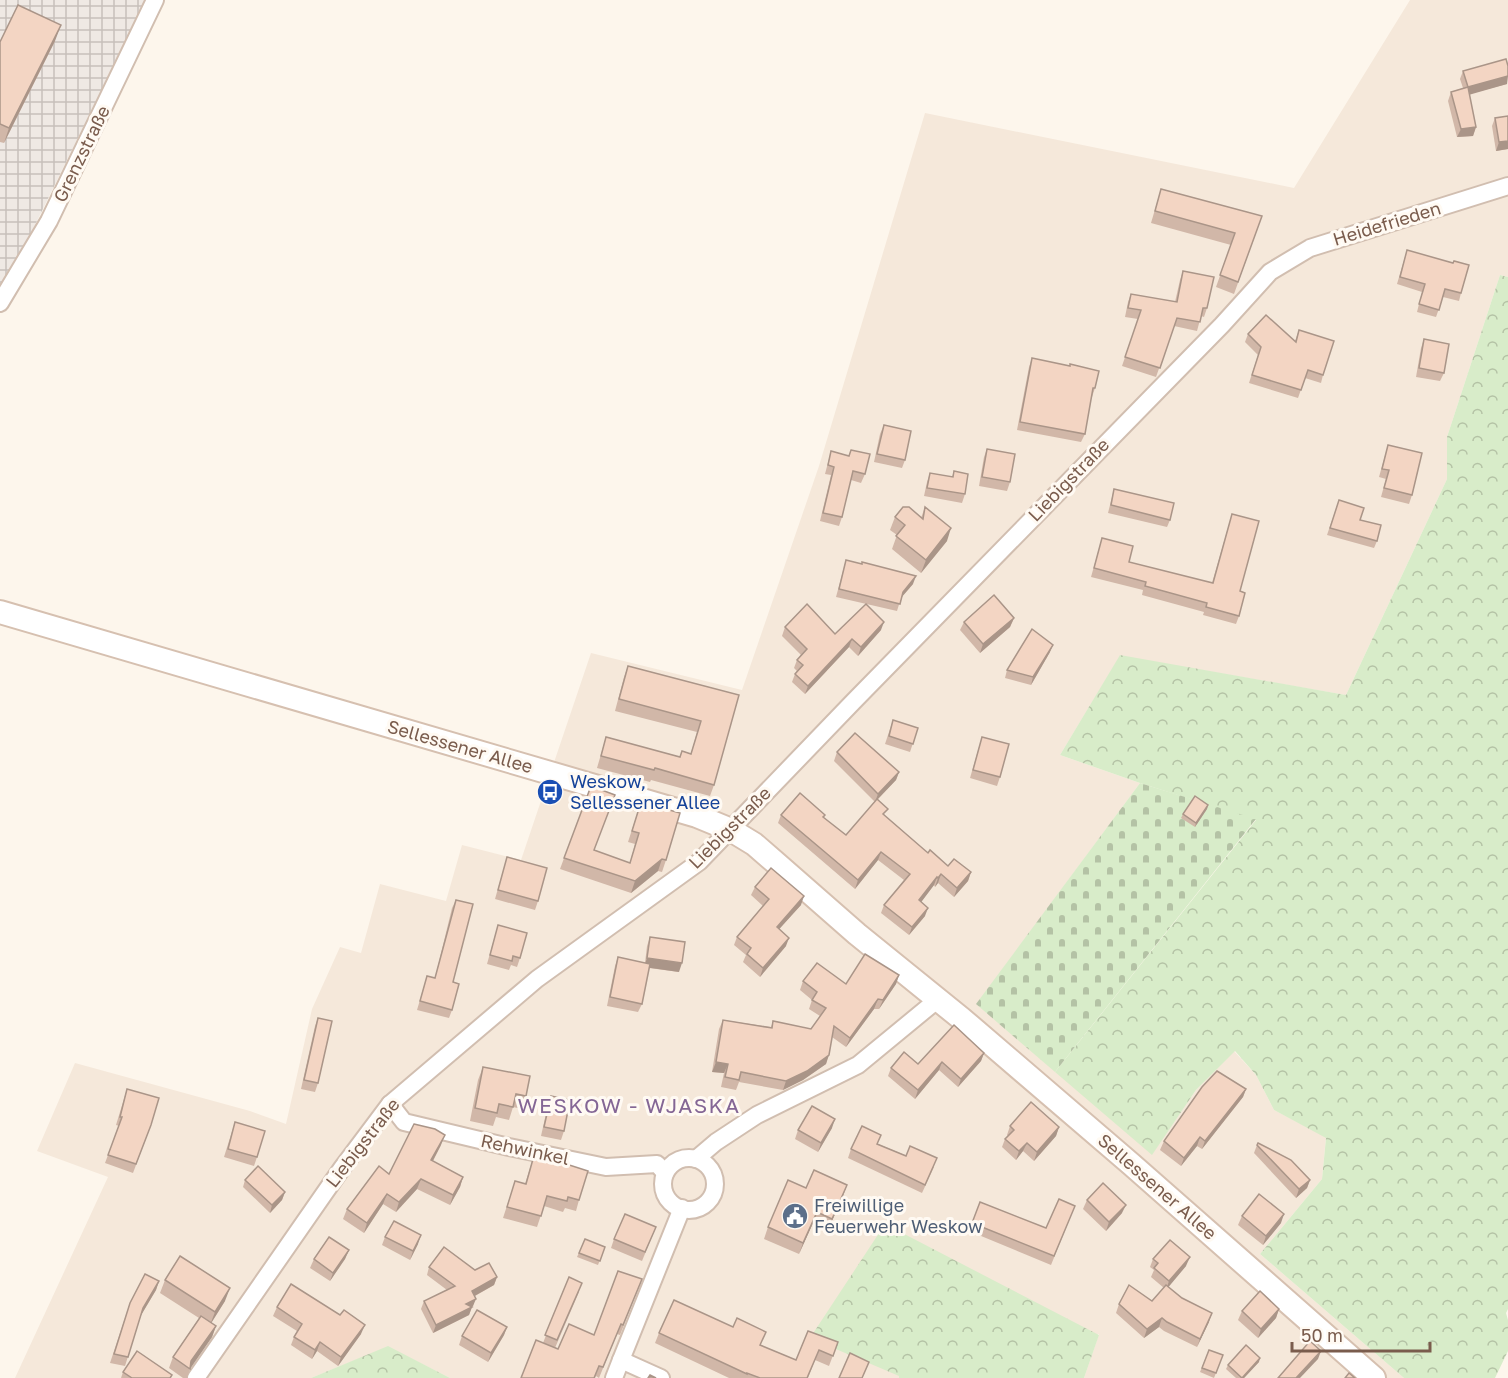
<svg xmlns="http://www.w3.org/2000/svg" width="1508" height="1378" viewBox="0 0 1508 1378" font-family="'Golos Text',sans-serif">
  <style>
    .residential { fill: #f5e8da }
    .industrial { fill: url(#industrial-grid) }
    .forest { fill: url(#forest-crowns) }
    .cemetery { fill: url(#cemetery-stones) }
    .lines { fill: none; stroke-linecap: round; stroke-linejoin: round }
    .minor-casing { stroke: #d1beb0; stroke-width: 20 }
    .secondary-casing { stroke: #d6c0b0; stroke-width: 26 }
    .minor { stroke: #fff; stroke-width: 16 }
    .secondary { stroke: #fff; stroke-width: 22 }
    .wall { fill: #d1b7a8 }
    .shaded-wall { fill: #aa9588 }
    .building { fill: #f3d5c3; stroke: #aa9588; stroke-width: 1.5 }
    .labels { text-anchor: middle; stroke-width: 6; stroke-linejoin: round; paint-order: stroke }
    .street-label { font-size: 18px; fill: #7a5c4d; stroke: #fffaf3 }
    .transit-label { font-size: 18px; fill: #164399; stroke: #fffaf3; text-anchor: start }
    .service-label { font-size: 18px; fill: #4e5e75; stroke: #fffaf3; text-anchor: start }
    .quarter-label { font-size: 21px; letter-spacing: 1.5px; fill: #846695; stroke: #fffaf3 }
  </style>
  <defs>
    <pattern id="industrial-grid" width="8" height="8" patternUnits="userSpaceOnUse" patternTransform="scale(1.5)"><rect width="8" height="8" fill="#efe9e4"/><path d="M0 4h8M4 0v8" fill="none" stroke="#c7c0bb"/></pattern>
    <pattern id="forest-crowns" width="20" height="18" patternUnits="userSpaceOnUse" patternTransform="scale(1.5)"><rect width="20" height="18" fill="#d8ecc9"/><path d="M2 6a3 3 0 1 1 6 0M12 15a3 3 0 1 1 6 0" fill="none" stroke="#b4c2a5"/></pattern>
    <pattern id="cemetery-stones" width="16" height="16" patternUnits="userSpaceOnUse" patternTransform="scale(1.5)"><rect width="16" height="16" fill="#d8ecc9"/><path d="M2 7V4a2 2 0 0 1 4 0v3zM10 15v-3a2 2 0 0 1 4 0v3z" fill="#b4c2a5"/></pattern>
  </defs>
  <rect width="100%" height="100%" fill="#fdf6ec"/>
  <path class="residential" d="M 1410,0 L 1508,0 L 1508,277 L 1500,275 L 1447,437 L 1447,479 L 1346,695 L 1120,656 L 1060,755 L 1140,783 L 977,1004 L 1152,1154 L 1196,1090 L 1234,1051 L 1256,1075 L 1274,1110 L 1326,1137 L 1322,1179 L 1260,1254 L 1404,1378 L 1084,1378 L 1099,1334 L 899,1376 L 899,1378 L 450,1378 L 388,1347 L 311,1378 L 15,1378 L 108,1177 L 37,1151 L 75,1063 L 250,1111 L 286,1124 L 312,1009 L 340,947 L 361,953 L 380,884 L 446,901 L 462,845 L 521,860 L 591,653 L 742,690 L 819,466 L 925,113 L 1294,188 Z"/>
  <path class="industrial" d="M 0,0 L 146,0 L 0,296 Z"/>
  <g class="forest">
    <path d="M 1500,275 L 1508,277 L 1508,1309 L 1506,1313 L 1508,1320 L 1508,1351 L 1495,1378 L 1404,1378 L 1260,1254 L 1322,1179 L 1326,1138 L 1274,1110 L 1256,1075 L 1235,1051 L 1196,1090 L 1152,1155 L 1055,1072 L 1256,820 L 1140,783 L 1060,755 L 1120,655 L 1346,695 L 1447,479 L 1447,437 Z"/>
    <path d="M 885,1224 L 1099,1335 L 1084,1378 L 899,1378 L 899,1376 L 810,1338 Z"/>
    <path d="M 388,1346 L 450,1378 L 311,1378 Z"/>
  </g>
  <path class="cemetery" d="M 1140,783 L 1256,819 L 1055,1072 L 976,1004 Z"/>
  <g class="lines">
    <g class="minor-casing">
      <g id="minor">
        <path d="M 0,303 L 49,221 L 155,0"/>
        <path d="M 390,1104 L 404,1122 L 509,1147 L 606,1167 L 657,1164 L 665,1173"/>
        <circle cx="689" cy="1184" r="26"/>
        <path d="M 696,1159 L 716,1142 L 757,1115 L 858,1065 L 937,1000"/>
        <path d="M 196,1378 L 342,1168 L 390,1104 L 537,979 L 699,862 L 853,702 L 1222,325 L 1270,272 L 1310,248 L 1508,186"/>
        <path d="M 614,1378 L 621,1360"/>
        <path d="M 661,1378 L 621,1360 L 682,1208"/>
      </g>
    </g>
    <g class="secondary-casing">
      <path id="secondary" d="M 0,612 L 697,816 L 731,830 L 754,844 L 776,863 L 857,934 L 962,1019 L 1131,1164 L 1374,1378"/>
    </g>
    <use href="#minor" class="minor"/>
    <use href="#secondary" class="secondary"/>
  </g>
  <g class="wall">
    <path d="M 55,41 L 4,143 L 0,142 L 0,42 Z"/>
    <path d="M 1463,71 L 1507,84 L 1469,94 L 1476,127 L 1473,136 L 1457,137 L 1448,101 L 1451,92 L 1463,88 L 1460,79 Z"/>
    <path d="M 1495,118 L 1508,149 L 1496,151 L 1492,126 Z"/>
    <path d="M 1161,189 L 1262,216 L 1234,294 L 1216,287 L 1231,245 L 1151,223 Z"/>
    <path d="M 1407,250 L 1461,293 L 1459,301 L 1443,297 L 1436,317 L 1417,312 L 1422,292 L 1397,284 Z"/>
    <path d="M 1183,271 L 1207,308 L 1204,317 L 1201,316 L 1197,331 L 1174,326 L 1156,377 L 1122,366 L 1138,319 L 1125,317 L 1128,302 L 1131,294 L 1175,302 L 1180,280 Z"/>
    <path d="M 1299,330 L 1323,375 L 1321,383 L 1305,378 L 1298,398 L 1249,383 L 1258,355 L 1245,342 L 1248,334 L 1295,341 Z"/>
    <path d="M 1424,339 L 1444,373 L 1440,381 L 1416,377 L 1421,348 Z"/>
    <path d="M 1032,358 L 1095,388 L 1092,397 L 1091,397 L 1085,434 L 1081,442 L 1017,430 L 1029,367 Z"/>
    <path d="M 884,425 L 905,460 L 902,468 L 874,462 L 880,434 Z"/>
    <path d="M 1388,445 L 1412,495 L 1409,504 L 1381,497 L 1386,479 L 1379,477 Z"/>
    <path d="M 987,449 L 1010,482 L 1007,491 L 979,486 L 984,457 Z"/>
    <path d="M 851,450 L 865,474 L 861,483 L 851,480 L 842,517 L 839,526 L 820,521 L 831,475 L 825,474 L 831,451 L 849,456 Z"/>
    <path d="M 954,471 L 965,494 L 962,503 L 924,496 L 927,482 L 930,473 L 952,477 Z"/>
    <path d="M 1114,489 L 1170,520 L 1167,527 L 1108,513 Z"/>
    <path d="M 1339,500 L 1360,520 L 1377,541 L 1374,548 L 1327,535 Z"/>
    <path d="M 925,507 L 947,541 L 921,573 L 892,549 L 897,535 L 890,530 L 895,517 L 921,518 Z"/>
    <path d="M 1232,514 L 1240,591 L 1239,616 L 1236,624 L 1203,615 L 1204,612 L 1142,595 L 1143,590 L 1091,577 L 1102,538 L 1129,562 L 1212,583 Z"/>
    <path d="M 846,560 L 913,584 L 901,598 L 897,611 L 836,597 Z"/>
    <path d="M 1014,618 L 1010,627 L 980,653 L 960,630 L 964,622 Z"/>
    <path d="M 785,627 L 835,634 L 881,630 L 858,656 L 849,647 L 805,694 L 792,682 L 795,674 L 797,671 L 794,668 L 797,660 L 801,655 L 782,636 Z"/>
    <path d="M 1050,652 L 1031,685 L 1005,678 L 1007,670 Z"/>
    <path d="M 628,666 L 739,695 L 714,785 L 710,796 L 651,780 L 650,782 L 597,768 L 606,737 L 680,757 L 682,751 L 691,754 L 697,732 L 615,711 L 624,677 Z"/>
    <path d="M 893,720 L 918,728 L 910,752 L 885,744 Z"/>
    <path d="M 982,737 L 1000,777 L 997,786 L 970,778 Z"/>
    <path d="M 837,752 L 899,772 L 896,780 L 878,799 L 885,816 L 928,853 L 948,866 L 971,872 L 968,881 L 954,897 L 938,883 L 935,887 L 934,885 L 921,902 L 925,916 L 909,935 L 881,913 L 884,905 L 904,880 L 878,860 L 855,889 L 778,823 L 781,815 L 825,815 L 824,818 L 846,835 L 875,802 L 834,761 Z"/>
    <path d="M 591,786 L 594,850 L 630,863 L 635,844 L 628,842 L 641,802 L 666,860 L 662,872 L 658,871 L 631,893 L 560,869 Z"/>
    <path d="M 1208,805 L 1207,809 L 1195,827 L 1181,818 L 1183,814 Z"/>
    <path d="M 507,857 L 538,901 L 535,910 L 495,899 Z"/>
    <path d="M 755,887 L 801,905 L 779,929 L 786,946 L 760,977 L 743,962 L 746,955 L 734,945 L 737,937 L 763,906 L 751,895 Z"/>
    <path d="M 456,900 L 452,1010 L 449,1018 L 417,1010 L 427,976 L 435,978 L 452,908 Z"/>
    <path d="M 498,925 L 520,958 L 517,967 L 511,965 L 509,970 L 487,964 Z"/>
    <path d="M 650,937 L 679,972 L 649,968 L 642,1004 L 638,1012 L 607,1006 L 615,966 L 618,957 L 645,963 L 647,946 Z"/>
    <path d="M 899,975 L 896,984 L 879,1009 L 874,1009 L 846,1047 L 832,1037 L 826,1064 L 803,1080 L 783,1090 L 739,1082 L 736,1090 L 721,1087 L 724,1073 L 712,1072 L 719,1029 L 723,1020 L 771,1027 L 773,1021 L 811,1029 L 820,1016 L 809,1009 L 812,1000 L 800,990 L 803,981 L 846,984 Z"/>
    <path d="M 318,1018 L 318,1083 L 315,1092 L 301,1089 L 315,1026 Z"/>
    <path d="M 984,1053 L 981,1061 L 958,1087 L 939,1070 L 915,1099 L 888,1076 L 891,1068 L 918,1064 Z"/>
    <path d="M 483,1067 L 526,1096 L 522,1109 L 513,1107 L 509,1120 L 496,1117 L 493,1126 L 470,1121 L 478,1080 Z"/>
    <path d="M 127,1089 L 151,1125 L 133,1173 L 105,1163 L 119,1126 L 116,1125 Z"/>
    <path d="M 1246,1089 L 1243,1097 L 1202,1149 L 1197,1146 L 1181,1166 L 1160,1150 L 1164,1141 Z"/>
    <path d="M 551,1096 L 564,1131 L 561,1140 L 541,1136 L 548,1105 Z"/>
    <path d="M 235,1122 L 257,1157 L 254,1166 L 224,1157 Z"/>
    <path d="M 1010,1126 L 1059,1127 L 1056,1136 L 1034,1161 L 1023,1151 L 1016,1160 L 1002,1147 L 1005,1139 L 1008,1136 L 1007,1135 Z"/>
    <path d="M 832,1128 L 818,1152 L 795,1139 L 798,1130 Z"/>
    <path d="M 878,1144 L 934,1167 L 922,1193 L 848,1158 L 851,1149 Z"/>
    <path d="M 441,1145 L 433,1161 L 463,1177 L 460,1187 L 450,1205 L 417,1189 L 396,1212 L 383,1204 L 364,1233 L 343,1219 L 347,1209 L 389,1174 Z"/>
    <path d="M 1257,1145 L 1310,1180 L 1307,1188 L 1296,1198 L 1254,1153 Z"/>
    <path d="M 535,1152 L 563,1163 L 579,1200 L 576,1211 L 565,1208 L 563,1212 L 544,1206 L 537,1227 L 503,1218 L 515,1181 L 525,1184 Z"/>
    <path d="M 245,1180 L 285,1192 L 282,1200 L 270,1213 L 243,1187 Z"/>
    <path d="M 847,1185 L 828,1230 L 813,1223 L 799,1254 L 764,1239 L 768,1227 L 806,1188 Z"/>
    <path d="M 1087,1200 L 1122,1213 L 1106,1231 L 1083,1209 Z"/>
    <path d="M 980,1202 L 1046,1228 L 1075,1206 L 1051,1265 L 969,1231 Z"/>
    <path d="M 1242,1216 L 1281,1223 L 1263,1245 L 1238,1225 Z"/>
    <path d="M 656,1227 L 642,1261 L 611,1248 L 614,1239 Z"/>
    <path d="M 385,1237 L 418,1244 L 410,1260 L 382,1245 Z"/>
    <path d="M 585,1239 L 605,1247 L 598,1265 L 577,1257 Z"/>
    <path d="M 349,1250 L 345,1259 L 330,1281 L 310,1268 L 314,1259 Z"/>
    <path d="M 1153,1259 L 1186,1266 L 1168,1287 L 1209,1322 L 1197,1347 L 1164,1331 L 1159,1327 L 1144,1338 L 1116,1313 L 1119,1304 L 1152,1301 L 1164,1288 L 1151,1277 L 1154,1270 L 1150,1267 Z"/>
    <path d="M 429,1267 L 475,1270 L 497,1277 L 494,1285 L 475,1296 L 473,1306 L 472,1307 L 469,1315 L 433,1333 L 421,1309 L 424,1301 L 447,1290 L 427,1275 Z"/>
    <path d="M 569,1277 L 579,1292 L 555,1348 L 558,1349 L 594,1335 L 642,1279 L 620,1335 L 617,1334 L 599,1378 L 596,1376 L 595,1378 L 521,1378 L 543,1343 Z"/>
    <path d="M 165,1280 L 225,1301 L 211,1323 L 216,1326 L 212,1337 L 190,1368 L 187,1378 L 183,1378 L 169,1368 L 173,1357 L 199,1318 L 160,1293 Z"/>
    <path d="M 159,1281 L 156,1290 L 141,1315 L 125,1366 L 110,1363 L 130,1303 Z"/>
    <path d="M 277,1307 L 361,1334 L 338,1366 L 317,1351 L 312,1359 L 291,1345 L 294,1337 L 297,1331 L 273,1316 Z"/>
    <path d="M 1279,1309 L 1276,1318 L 1258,1338 L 1238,1320 L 1242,1311 Z"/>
    <path d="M 507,1327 L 504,1335 L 488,1362 L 459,1345 L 462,1336 Z"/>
    <path d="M 808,1331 L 838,1342 L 829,1366 L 815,1360 L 808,1378 L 729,1378 L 655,1343 L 659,1333 L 761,1346 L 796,1360 Z"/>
    <path d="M 1209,1350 L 1223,1355 L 1214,1378 L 1200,1372 Z"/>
    <path d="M 1259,1362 L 1244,1378 L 1236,1378 L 1226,1369 L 1228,1365 Z"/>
    <path d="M 123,1372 L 172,1375 L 171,1378 L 121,1378 Z"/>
  </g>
  <g class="shaded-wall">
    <path d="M 61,25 L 55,41 L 4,143 L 9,128 Z"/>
    <path d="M 1508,76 L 1507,84 L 1465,96 L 1468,87 Z"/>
    <path d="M 1476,127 L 1473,136 L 1457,137 L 1461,129 Z"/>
    <path d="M 1508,141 L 1508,149 L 1496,151 L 1499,142 Z"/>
    <path d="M 951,528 L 947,541 L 921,573 L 926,560 Z"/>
    <path d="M 916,576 L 913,584 L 900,599 L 903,592 Z"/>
    <path d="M 1014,618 L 1010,627 L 980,653 L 983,644 Z"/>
    <path d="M 884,622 L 881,630 L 858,656 L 861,647 Z"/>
    <path d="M 852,639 L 849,647 L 805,694 L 808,686 Z"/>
    <path d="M 1053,645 L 1050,652 L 1031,685 L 1033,677 Z"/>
    <path d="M 899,772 L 896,780 L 875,802 L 878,794 Z"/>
    <path d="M 1208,805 L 1207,809 L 1195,827 L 1196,823 Z"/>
    <path d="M 881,852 L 878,860 L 855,889 L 858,880 Z"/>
    <path d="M 662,859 L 658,871 L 631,893 L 635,881 Z"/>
    <path d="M 971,872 L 968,881 L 954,897 L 957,888 Z"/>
    <path d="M 941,874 L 938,883 L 935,887 L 938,878 Z"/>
    <path d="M 937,877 L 934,885 L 916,909 L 919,900 Z"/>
    <path d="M 804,896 L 801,905 L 773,936 L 777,927 Z"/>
    <path d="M 928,908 L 925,916 L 909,935 L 912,927 Z"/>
    <path d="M 789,938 L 786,946 L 760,977 L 763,968 Z"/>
    <path d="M 647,958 L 682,963 L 679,972 L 644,967 Z"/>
    <path d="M 899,975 L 896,984 L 879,1009 L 883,1000 Z"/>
    <path d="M 878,999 L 874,1009 L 846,1047 L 850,1038 Z"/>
    <path d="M 984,1053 L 981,1061 L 958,1087 L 961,1079 Z"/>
    <path d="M 829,1055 L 826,1064 L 803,1080 L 783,1090 L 786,1081 Z"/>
    <path d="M 716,1062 L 728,1064 L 724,1073 L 712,1072 Z"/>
    <path d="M 942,1062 L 939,1070 L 915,1099 L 918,1090 Z"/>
    <path d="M 1246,1089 L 1243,1097 L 1202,1149 L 1205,1141 Z"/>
    <path d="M 835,1119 L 832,1128 L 818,1152 L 821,1143 Z"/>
    <path d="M 1059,1127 L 1056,1136 L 1034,1161 L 1037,1152 Z"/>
    <path d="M 445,1135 L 441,1145 L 428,1170 L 431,1160 Z"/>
    <path d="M 1200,1137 L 1197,1146 L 1181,1166 L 1184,1158 Z"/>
    <path d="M 1027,1143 L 1023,1151 L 1016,1160 L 1019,1151 Z"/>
    <path d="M 463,1177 L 460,1187 L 450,1205 L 453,1195 Z"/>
    <path d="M 421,1179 L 417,1189 L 396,1212 L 399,1202 Z"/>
    <path d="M 1310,1180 L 1307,1188 L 1296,1198 L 1299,1189 Z"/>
    <path d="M 847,1185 L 843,1196 L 828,1230 L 832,1219 Z"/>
    <path d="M 285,1192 L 282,1200 L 270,1213 L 272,1205 Z"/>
    <path d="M 387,1194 L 383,1204 L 364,1233 L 367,1223 Z"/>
    <path d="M 1126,1205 L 1122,1213 L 1106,1231 L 1109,1222 Z"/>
    <path d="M 817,1212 L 813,1223 L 799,1254 L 803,1243 Z"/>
    <path d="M 1284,1214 L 1281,1223 L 1263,1245 L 1266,1236 Z"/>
    <path d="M 421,1235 L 418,1244 L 410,1260 L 413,1251 Z"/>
    <path d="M 349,1250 L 345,1259 L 330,1281 L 333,1273 Z"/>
    <path d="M 1190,1257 L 1186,1266 L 1166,1290 L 1169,1281 Z"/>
    <path d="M 497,1277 L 494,1285 L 469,1299 L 472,1291 Z"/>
    <path d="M 159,1281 L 156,1290 L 140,1317 L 143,1308 Z"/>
    <path d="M 230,1288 L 225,1301 L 210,1325 L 215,1312 Z"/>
    <path d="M 476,1299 L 473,1306 L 465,1311 L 472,1307 L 469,1315 L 433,1333 L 436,1325 L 466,1304 Z"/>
    <path d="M 1279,1309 L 1276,1318 L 1258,1338 L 1261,1329 Z"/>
    <path d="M 1212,1313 L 1209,1322 L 1197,1347 L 1200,1339 Z"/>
    <path d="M 1162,1318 L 1159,1327 L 1144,1338 L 1147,1329 Z"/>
    <path d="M 365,1325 L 361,1334 L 338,1366 L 341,1357 Z"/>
    <path d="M 216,1326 L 212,1337 L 190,1369 L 191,1361 Z"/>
    <path d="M 507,1327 L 504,1335 L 488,1362 L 491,1353 Z"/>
    <path d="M 320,1342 L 317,1351 L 312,1359 L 315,1350 Z"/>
    <path d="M 1321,1351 L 1318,1359 L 1300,1378 L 1296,1378 Z"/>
    <path d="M 1260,1358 L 1259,1362 L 1244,1378 L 1242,1378 Z"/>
  </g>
  <g class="building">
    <path d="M 18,5 L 61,25 L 9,128 L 0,124 L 0,42 Z"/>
    <path d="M 1506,59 L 1508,66 L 1508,76 L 1468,87 L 1463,71 Z"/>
    <path d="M 1468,87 L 1476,127 L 1461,129 L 1451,92 Z"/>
    <path d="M 1508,116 L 1508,141 L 1499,142 L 1495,118 Z"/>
    <path d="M 1161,189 L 1262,216 L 1238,282 L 1220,275 L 1235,233 L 1155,211 Z"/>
    <path d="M 1407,250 L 1453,263 L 1454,261 L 1469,265 L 1461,293 L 1445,289 L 1439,310 L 1419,304 L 1425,284 L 1400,277 Z"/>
    <path d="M 1183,271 L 1214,277 L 1207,308 L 1203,308 L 1200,322 L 1177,318 L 1160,368 L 1125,357 L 1141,310 L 1128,308 L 1131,294 L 1177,302 Z"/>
    <path d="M 1266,315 L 1296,342 L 1299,330 L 1334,341 L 1323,375 L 1308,370 L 1301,390 L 1252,375 L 1261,347 L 1248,334 Z"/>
    <path d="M 1424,339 L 1449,344 L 1444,373 L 1419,368 Z"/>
    <path d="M 1032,358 L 1070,366 L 1070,364 L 1099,371 L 1095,388 L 1093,388 L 1085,434 L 1020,422 Z"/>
    <path d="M 884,425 L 911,431 L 905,460 L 877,454 Z"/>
    <path d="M 1388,445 L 1422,453 L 1412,495 L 1384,488 L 1389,470 L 1382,469 Z"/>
    <path d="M 987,449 L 1015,454 L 1010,482 L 982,477 Z"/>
    <path d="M 851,450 L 870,454 L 865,474 L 853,471 L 842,517 L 823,513 L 834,467 L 828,465 L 831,451 L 849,456 Z"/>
    <path d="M 954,471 L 968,474 L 965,494 L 927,488 L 930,473 L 953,477 Z"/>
    <path d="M 1114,489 L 1174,503 L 1170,520 L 1111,505 Z"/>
    <path d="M 1339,500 L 1364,508 L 1360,520 L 1381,525 L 1377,541 L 1330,528 Z"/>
    <path d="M 903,507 L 909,507 L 923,519 L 925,507 L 951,528 L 926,560 L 896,536 L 905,525 L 895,517 Z"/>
    <path d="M 1232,514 L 1259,521 L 1240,591 L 1245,593 L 1239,616 L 1206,607 L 1207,603 L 1145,586 L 1146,582 L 1094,568 L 1102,538 L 1133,546 L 1129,562 L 1213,583 Z"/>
    <path d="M 846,560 L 862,564 L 862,562 L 916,576 L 903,592 L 900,604 L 839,589 Z"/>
    <path d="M 994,595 L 1014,618 L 983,644 L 964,622 Z"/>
    <path d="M 807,604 L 835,634 L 866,604 L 884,622 L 861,647 L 852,639 L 808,686 L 795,674 L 803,665 L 797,660 L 807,649 L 785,627 Z"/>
    <path d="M 1032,629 L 1053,645 L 1033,677 L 1007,670 Z"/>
    <path d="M 628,666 L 739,695 L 714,785 L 655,768 L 654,770 L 601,756 L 606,737 L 680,757 L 682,751 L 691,754 L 701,721 L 619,699 Z"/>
    <path d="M 893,720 L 918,728 L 913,744 L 889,736 Z"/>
    <path d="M 855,733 L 899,772 L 878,794 L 837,752 Z"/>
    <path d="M 982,737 L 1009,744 L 1000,777 L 973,770 Z"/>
    <path d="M 591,786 L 615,795 L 594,850 L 630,863 L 639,833 L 632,831 L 641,802 L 680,813 L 666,860 L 662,859 L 635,881 L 564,858 Z"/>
    <path d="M 800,793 L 825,815 L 823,817 L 846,835 L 877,799 L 888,809 L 883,814 L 928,853 L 930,850 L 948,866 L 954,859 L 971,872 L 957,888 L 941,874 L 938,878 L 937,877 L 919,900 L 928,908 L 912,927 L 884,905 L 910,874 L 881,852 L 858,880 L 781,815 Z"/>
    <path d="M 1195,796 L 1208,805 L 1196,823 L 1183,814 Z"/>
    <path d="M 507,857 L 547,868 L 538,901 L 498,890 Z"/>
    <path d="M 771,868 L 804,896 L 777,927 L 789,938 L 763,968 L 747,954 L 751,948 L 737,937 L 769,899 L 755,887 Z"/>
    <path d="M 456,900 L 473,904 L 453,982 L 459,984 L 452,1010 L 420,1001 L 427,976 L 435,978 Z"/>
    <path d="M 498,925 L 527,933 L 520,958 L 513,956 L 512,961 L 490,955 Z"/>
    <path d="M 650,937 L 685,942 L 682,963 L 647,958 Z"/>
    <path d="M 865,954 L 899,975 L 883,1000 L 878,999 L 850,1038 L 834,1026 L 829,1055 L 807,1071 L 786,1081 L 741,1072 L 739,1080 L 725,1077 L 728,1064 L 716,1062 L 723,1020 L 772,1028 L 773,1021 L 811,1029 L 826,1008 L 812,1000 L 817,992 L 803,981 L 817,963 L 846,984 Z"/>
    <path d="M 618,957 L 650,964 L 642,1004 L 610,997 Z"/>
    <path d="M 318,1018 L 332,1021 L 318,1083 L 304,1080 Z"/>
    <path d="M 954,1025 L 984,1053 L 961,1079 L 942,1062 L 918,1090 L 891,1068 L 904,1052 L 918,1064 Z"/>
    <path d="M 483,1067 L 530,1076 L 526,1096 L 516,1094 L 513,1107 L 499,1104 L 497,1113 L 475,1108 Z"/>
    <path d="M 1217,1071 L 1246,1089 L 1205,1141 L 1200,1137 L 1184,1158 L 1164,1141 L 1202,1087 Z"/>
    <path d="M 127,1089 L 159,1098 L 151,1125 L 136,1164 L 108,1155 L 122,1117 L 120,1117 Z"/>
    <path d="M 551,1096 L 570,1100 L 564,1131 L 544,1127 Z"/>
    <path d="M 1031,1102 L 1059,1127 L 1037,1152 L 1027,1143 L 1019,1151 L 1005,1139 L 1014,1130 L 1010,1126 Z"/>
    <path d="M 812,1106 L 835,1119 L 821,1143 L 798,1130 Z"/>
    <path d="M 235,1122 L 265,1131 L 257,1157 L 228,1149 Z"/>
    <path d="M 414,1124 L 435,1129 L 445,1135 L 431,1160 L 463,1177 L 453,1195 L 421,1179 L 399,1202 L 387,1194 L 367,1223 L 347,1209 L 379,1166 L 389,1174 Z"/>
    <path d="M 862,1126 L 881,1135 L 877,1144 L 906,1156 L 910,1146 L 937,1158 L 925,1185 L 851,1149 Z"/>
    <path d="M 1258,1143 L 1291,1160 L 1310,1180 L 1299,1189 L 1257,1145 Z"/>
    <path d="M 535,1152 L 564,1159 L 563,1163 L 588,1171 L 579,1200 L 568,1197 L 567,1201 L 547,1196 L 541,1216 L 507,1207 L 515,1181 L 526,1184 Z"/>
    <path d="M 258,1166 L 285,1192 L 272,1205 L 245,1180 Z"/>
    <path d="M 814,1170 L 847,1185 L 832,1219 L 817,1212 L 803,1243 L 768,1227 L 788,1180 L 806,1188 Z"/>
    <path d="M 1103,1183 L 1126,1205 L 1109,1222 L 1087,1200 Z"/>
    <path d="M 1259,1194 L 1284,1214 L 1266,1236 L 1242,1216 Z"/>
    <path d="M 1059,1199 L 1075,1206 L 1054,1256 L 972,1223 L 980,1202 L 1046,1228 Z"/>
    <path d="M 625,1214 L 656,1227 L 645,1252 L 614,1239 Z"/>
    <path d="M 394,1221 L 421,1235 L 413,1251 L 385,1237 Z"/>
    <path d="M 329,1237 L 349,1250 L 333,1273 L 314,1259 Z"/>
    <path d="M 585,1239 L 605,1247 L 600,1261 L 579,1253 Z"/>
    <path d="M 1170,1240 L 1190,1257 L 1169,1281 L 1154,1268 L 1158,1263 L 1153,1259 Z"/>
    <path d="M 444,1247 L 475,1270 L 489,1263 L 497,1277 L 472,1291 L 476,1299 L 466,1304 L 472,1307 L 436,1325 L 424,1301 L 455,1286 L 429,1267 Z"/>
    <path d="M 180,1256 L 230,1288 L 215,1312 L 165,1280 Z"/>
    <path d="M 618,1271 L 642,1279 L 623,1325 L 621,1324 L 603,1367 L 599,1366 L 594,1378 L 521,1378 L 536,1340 L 558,1349 L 569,1324 L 594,1335 Z"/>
    <path d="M 145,1274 L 159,1281 L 143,1308 L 128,1357 L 114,1354 L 130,1303 Z"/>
    <path d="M 569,1277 L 582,1283 L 557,1340 L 545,1335 Z"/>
    <path d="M 291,1284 L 340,1315 L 344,1310 L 365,1325 L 341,1357 L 320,1342 L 315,1350 L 294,1337 L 302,1324 L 277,1307 Z"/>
    <path d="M 1129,1285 L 1152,1301 L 1166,1285 L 1182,1298 L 1212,1313 L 1200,1339 L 1167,1322 L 1162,1318 L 1147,1329 L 1119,1304 Z"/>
    <path d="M 1260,1291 L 1279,1309 L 1261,1329 L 1242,1311 Z"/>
    <path d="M 674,1300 L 733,1327 L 737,1318 L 766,1332 L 760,1345 L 796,1360 L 808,1331 L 838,1342 L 833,1356 L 819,1350 L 807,1378 L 760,1378 L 747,1373 L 747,1374 L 659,1333 Z"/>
    <path d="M 477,1310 L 507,1327 L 491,1353 L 462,1336 Z"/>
    <path d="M 201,1316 L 216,1326 L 191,1361 L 190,1369 L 173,1357 Z"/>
    <path d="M 1310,1341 L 1321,1351 L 1296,1378 L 1278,1378 Z"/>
    <path d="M 1246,1345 L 1260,1358 L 1242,1378 L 1228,1365 Z"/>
    <path d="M 1209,1350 L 1223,1355 L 1216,1373 L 1202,1368 Z"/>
    <path d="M 137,1351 L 172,1375 L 170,1378 L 132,1378 L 123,1372 Z"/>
    <path d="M 850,1353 L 869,1362 L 862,1378 L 839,1378 Z"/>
    <path d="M 1349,1373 L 1355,1378 L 1345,1378 Z"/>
    <path d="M 650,1375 L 656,1378 L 648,1378 Z"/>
  </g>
  <defs>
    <g id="bus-disc" transform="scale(1.35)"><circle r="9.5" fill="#1a4fb4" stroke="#fffaf3"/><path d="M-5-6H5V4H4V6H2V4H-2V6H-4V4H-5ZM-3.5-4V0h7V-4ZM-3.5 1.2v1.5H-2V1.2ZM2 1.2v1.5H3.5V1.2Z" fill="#fff"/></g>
    <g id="civic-disc" transform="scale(1.35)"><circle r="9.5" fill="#5c6f8a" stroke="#fffaf3"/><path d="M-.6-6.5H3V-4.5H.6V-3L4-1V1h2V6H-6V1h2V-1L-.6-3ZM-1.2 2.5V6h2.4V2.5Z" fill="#fff"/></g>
  </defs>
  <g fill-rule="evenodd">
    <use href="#bus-disc" x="550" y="792"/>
    <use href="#civic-disc" x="795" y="1216"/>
  </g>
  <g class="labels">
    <g class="street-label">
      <text transform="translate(82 154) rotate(-64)" y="6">Grenzstraße</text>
      <text transform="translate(1387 224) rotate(-17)" y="6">Heidefrieden</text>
      <text transform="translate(1069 480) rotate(-46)" y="6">Liebigstraße</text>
      <text transform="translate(460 747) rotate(16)" y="6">Sellessener Allee</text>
      <text transform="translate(730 828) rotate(-45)" y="6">Liebigstraße</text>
      <text transform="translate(363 1143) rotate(-52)" y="6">Liebigstraße</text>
      <text transform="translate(525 1150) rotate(12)" y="6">Rehwinkel</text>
      <text transform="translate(1157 1187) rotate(41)" y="6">Sellessener Allee</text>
    </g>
    <g class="transit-label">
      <text x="570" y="788">Weskow,<tspan x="570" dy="21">Sellessener Allee</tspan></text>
    </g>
    <g class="service-label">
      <text x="814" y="1212">Freiwillige<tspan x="814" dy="21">Feuerwehr Weskow</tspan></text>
    </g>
    <g class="quarter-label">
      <text x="629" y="1113">WESKOW - WJASKA</text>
    </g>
  </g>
  <path d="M1292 1342v9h138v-9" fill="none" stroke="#7a5c4d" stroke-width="3"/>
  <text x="1301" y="1342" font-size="18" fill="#7a5c4d" stroke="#fffaf3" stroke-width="4.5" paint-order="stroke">50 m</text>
</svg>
